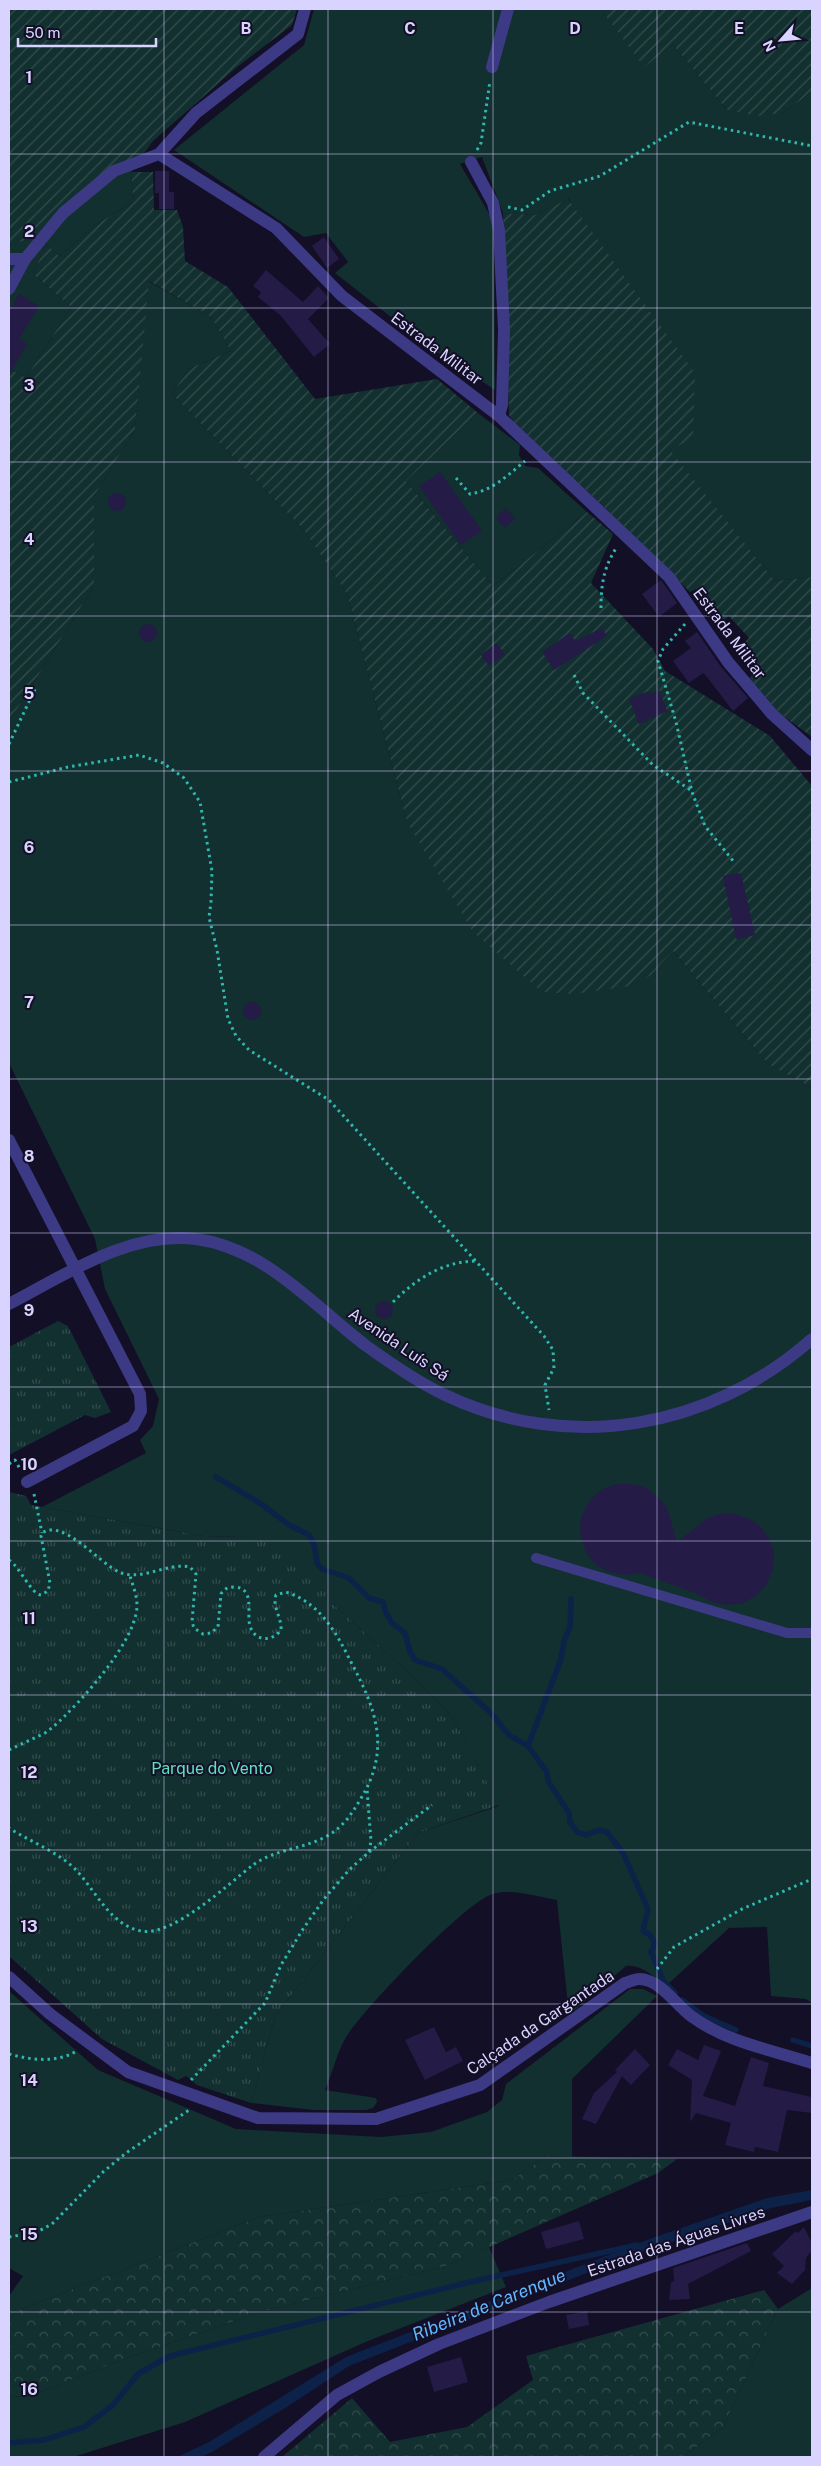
<svg xmlns="http://www.w3.org/2000/svg" width="821" height="2466" viewBox="0 0 821 2466" font-family="'Public Sans',sans-serif">
  <style>
    .grass { fill: #12302f }
    .forest { fill: url(#forest-crowns) }
    .park { fill: url(#park-tufts) }
    .garden { fill: url(#garden-furrows) }
    .water { fill: #0c2248 }
    .lines { fill: none; stroke-linecap: round; stroke-linejoin: round }
    .stream { stroke: #0c2248; stroke-width: 5.5 }
    .building { fill: #241b47 }
    .path { stroke: #2fb8b0; stroke-width: 3; stroke-dasharray: 2.5 4; stroke-linecap: butt }
    .service { stroke: #3d3a85; stroke-width: 10 }
    .minor { stroke: #3d3a85; stroke-width: 12 }
    .tertiary { stroke: #3d3a85; stroke-width: 12 }
    .grid { fill: none; stroke: #d9d4ff; stroke-width: 1; stroke-opacity: 0.55 }
    .labels { text-anchor: middle; stroke-width: 4; stroke-linejoin: round; paint-order: stroke }
    .street-label { font-size: 16px; fill: #d9d4ff; stroke: #130f26 }
    .park-label { font-size: 16px; fill: #5fe0c0; stroke: #130f26 }
    .water-label { font-size: 18px; font-style: italic; fill: #62b6ff; stroke: #130f26 }
    .grid-label { font-size: 16px; text-anchor: middle; font-weight: bold; fill: #d9d4ff; stroke: #130f26; stroke-width: 4; stroke-linejoin: round; paint-order: stroke }
  </style>
  <defs>
    <pattern id="forest-crowns" width="20" height="18" patternUnits="userSpaceOnUse" patternTransform="scale(1.25)"><rect width="20" height="18" fill="#12302f"/><path d="M2 6a3 3 0 1 1 6 0M12 15a3 3 0 1 1 6 0" fill="none" stroke="#344d4e"/></pattern>
    <pattern id="park-tufts" width="24" height="20" patternUnits="userSpaceOnUse" patternTransform="scale(1.25)"><rect width="24" height="20" fill="#12302f"/><path d="M3 7l-1-3M5 7V3M7 7l1-3M15 17l-1-3M17 17v-4M19 17l1-3" fill="none" stroke="#344d4e"/></pattern>
    <pattern id="garden-furrows" width="10" height="10" patternUnits="userSpaceOnUse" patternTransform="scale(1.25)"><rect width="10" height="10" fill="#12302f"/><path d="M-1 1l2-2M0 10L10 0M9 11l2-2" fill="none" stroke="#344d4e"/></pattern>
  </defs>
  <rect width="100%" height="100%" fill="#130f26"/>
  <g class="grass">
    <path d="M 314,9 L 605,9 L 602,11 L 644,66 L 673,45 L 727,110 L 782,113 L 812,92 L 812,577 L 775,581 L 669,450 L 569,199 L 535,215 L 503,213 L 482,157 L 460,164 L 494,222 L 495,390 L 429,347 L 335,273 L 348,262 L 326,233 L 304,237 L 174,150 L 304,45 Z"/>
    <path d="M 153,141 L 131,172 L 133,202 L 94,226 L 59,256 L 46,244 L 33,274 L 71,307 L 26,378 L 12,370 L 9,375 L 9,245 L 31,239 Z"/>
    <path d="M 148,281 L 211,317 L 231,351 L 188,369 L 172,394 L 303,529 L 347,594 L 407,822 L 651,975 L 673,951 L 768,1064 L 812,1088 L 812,2003 L 806,1999 L 771,1996 L 767,1927 L 729,1928 L 666,1986 C 655,1977 641,1964 626,1966 L 569,2015 L 557,1900 C 538,1897 512,1888 493,1894 C 466,1901 363,2010 346,2037 C 337,2053 332,2074 325,2090 L 376,2098 L 377,2102 L 373,2108 L 366,2110 L 314,2110 L 251,2103 L 275,2016 L 418,1833 L 499,1806 L 453,1718 L 409,1673 L 335,1606 L 331,1594 L 244,1537 L 203,1536 L 42,1507 L 146,1453 L 140,1440 L 153,1426 L 159,1399 L 105,1289 L 95,1239 L 9,1063 L 9,722 L 94,586 L 94,496 L 135,430 Z"/>
    <path d="M 478,413 L 520,445 L 519,455 L 525,466 L 538,468 L 587,512 L 493,586 L 406,481 Z"/>
    <path d="M 630,1989 L 643,1989 L 657,1996 L 572,2079 L 572,2157 L 546,2156 L 512,2180 L 259,2217 L 21,2309 L 9,2320 L 9,2296 L 23,2276 L 9,2268 L 9,1991 L 98,2070 L 236,2129 L 381,2137 L 431,2132 L 487,2112 L 502,2100 L 506,2084 Z"/>
    <path d="M 489,2247 L 506,2287 L 368,2341 L 185,2422 L 73,2457 L 9,2457 L 9,2396 L 27,2397 L 122,2360 L 260,2312 L 446,2266 Z"/>
    <path d="M 812,2288 L 812,2457 L 683,2457 L 723,2427 L 778,2309 Z"/>
  </g>
  <g class="forest">
    <path d="M 546,2156 L 677,2159 L 658,2173 L 446,2266 L 260,2312 L 122,2360 L 27,2397 L 9,2396 L 9,2320 L 21,2309 L 259,2217 L 512,2180 Z"/>
    <path d="M 764,2290 L 778,2309 L 723,2427 L 683,2457 L 282,2457 L 352,2398 L 390,2442 L 467,2427 L 533,2380 L 526,2356 Z"/>
  </g>
  <g class="park">
    <path d="M 58,1321 L 68,1326 L 111,1412 L 95,1418 L 85,1415 L 9,1455 L 9,1347 Z"/>
    <path d="M 9,1492 L 26,1496 L 31,1505 L 203,1536 L 244,1537 L 285,1547 L 332,1594 L 335,1606 L 409,1673 L 453,1718 L 499,1805 L 418,1833 L 275,2016 L 251,2103 L 197,2085 L 186,2076 L 178,2080 L 102,2039 L 9,1956 Z"/>
  </g>
  <g class="garden">
    <path d="M 9,9 L 297,9 L 292,25 L 237,67 L 153,141 L 31,239 L 9,245 Z"/>
    <path d="M 605,9 L 812,9 L 812,92 L 782,113 L 757,116 L 727,110 L 673,45 L 644,67 L 602,11 Z"/>
    <path d="M 131,172 L 153,172 L 154,210 L 177,210 L 183,227 L 185,261 L 228,287 L 315,399 L 437,379 L 478,413 L 406,481 L 493,586 L 587,512 L 613,534 L 591,583 L 653,649 L 665,671 L 770,736 L 812,786 L 812,1088 L 768,1064 L 673,951 L 651,975 L 631,986 L 574,994 L 542,992 L 473,932 L 407,822 L 347,594 L 303,529 L 172,394 L 188,369 L 231,351 L 211,317 L 149,281 L 135,430 L 94,496 L 94,586 L 9,722 L 9,375 L 12,370 L 26,378 L 71,307 L 33,274 L 46,244 L 59,256 L 94,226 L 133,202 Z"/>
    <path d="M 568,199 L 695,373 L 693,438 L 670,450 L 775,581 L 812,577 L 812,737 L 778,712 L 749,678 L 756,672 L 738,649 L 749,638 L 729,616 L 723,621 L 696,589 L 690,592 L 604,507 L 514,423 L 509,415 L 503,213 L 535,215 Z"/>
  </g>
  <path class="water" d="M 812,2190 L 812,2200 L 771,2208 L 633,2255 L 349,2366 L 287,2407 L 212,2452 L 201,2457 L 177,2457 L 209,2442 L 346,2357 L 647,2240 L 767,2198 Z"/>
  <g class="lines">
    <g class="stream">
      <path d="M 216,1477 L 260,1503 L 289,1525 L 309,1535 L 314,1544 L 317,1563 L 322,1569 L 349,1578 L 369,1598 L 383,1602 L 385,1611 L 392,1623 L 405,1633 L 410,1652 L 415,1660 L 442,1669 L 490,1712 L 509,1735 L 528,1746 L 547,1772 L 548,1781 L 569,1813 L 570,1822 L 577,1832 L 586,1835 L 599,1830 L 607,1832 L 623,1853 L 648,1909 L 643,1931 L 650,1935 L 655,1943 L 651,1952 L 663,1980 L 675,1993"/>
      <path d="M 528,1746 L 561,1659 L 564,1641 L 570,1627 L 571,1599"/>
      <path d="M 682,2000 L 704,2016 L 736,2030"/>
      <path d="M 793,2040 L 812,2046"/>
      <path d="M 9,2443 L 44,2440 L 84,2427 L 113,2405 L 139,2373 L 170,2356 L 470,2282 L 637,2245"/>
    </g>
  </g>
  <g class="building">
    <path d="M 155,171 L 169,171 L 169,192 L 174,192 L 174,209 L 159,209 L 159,193 L 155,193 Z"/>
    <path d="M 324,237 L 339,259 L 327,268 L 312,246 Z"/>
    <path d="M 266,270 L 303,302 L 318,286 L 329,298 L 308,319 L 330,344 L 314,357 L 281,316 L 258,297 L 261,292 L 253,286 Z"/>
    <path d="M 19,294 L 39,306 L 19,339 L 27,344 L 9,375 L 9,312 Z"/>
    <path d="M 440,472 L 482,531 L 461,545 L 419,486 Z"/>
    <circle cx="117" cy="502" r="9"/>
    <path d="M 506,508 L 515,518 L 505,528 L 495,518 Z"/>
    <path d="M 661,580 L 677,603 L 659,617 L 642,594 Z"/>
    <circle cx="148" cy="633" r="9"/>
    <path d="M 602,628 L 607,636 L 554,670 L 542,652 L 570,633 L 575,641 Z"/>
    <path d="M 697,632 L 721,667 L 748,698 L 733,711 L 707,677 L 703,673 L 689,683 L 673,661 L 691,648 L 685,641 Z"/>
    <path d="M 496,643 L 505,654 L 489,666 L 481,655 Z"/>
    <path d="M 659,690 L 667,711 L 639,724 L 629,699 L 649,691 L 650,694 Z"/>
    <path d="M 741,873 L 755,935 L 736,939 L 723,876 Z"/>
    <circle cx="252" cy="1011" r="9"/>
    <circle cx="384" cy="1310" r="9"/>
    <path d="M 616,1484 L 631,1484 L 645,1487 L 657,1496 L 667,1508 L 677,1542 L 706,1519 L 719,1514 L 734,1514 L 748,1518 L 760,1526 L 769,1538 L 774,1553 L 773,1569 L 767,1584 L 757,1595 L 743,1603 L 727,1605 L 712,1602 L 698,1594 L 640,1573 L 624,1575 L 609,1572 L 595,1564 L 586,1552 L 581,1539 L 580,1524 L 584,1510 L 592,1498 L 603,1489 Z"/>
    <path d="M 434,2027 L 446,2052 L 456,2047 L 463,2061 L 425,2080 L 405,2040 Z"/>
    <path d="M 704,2045 L 721,2051 L 703,2096 L 735,2106 L 751,2057 L 769,2063 L 763,2086 L 812,2097 L 812,2113 L 787,2110 L 778,2152 L 755,2147 L 754,2152 L 725,2145 L 731,2123 L 696,2113 L 690,2122 L 692,2080 L 668,2065 L 677,2049 L 698,2060 Z"/>
    <path d="M 635,2049 L 650,2065 L 631,2085 L 622,2076 L 596,2124 L 582,2119 L 594,2093 L 617,2072 L 615,2070 Z"/>
    <path d="M 579,2221 L 584,2239 L 546,2249 L 541,2232 Z"/>
    <path d="M 804,2227 L 812,2243 L 812,2250 L 806,2258 L 805,2270 L 792,2284 L 777,2273 L 784,2266 L 772,2254 L 796,2231 L 798,2233 Z"/>
    <path d="M 747,2243 L 751,2251 L 688,2284 L 690,2299 L 669,2300 L 671,2282 L 674,2281 L 673,2268 Z"/>
    <path d="M 587,2311 L 589,2325 L 569,2329 L 566,2315 Z"/>
    <path d="M 461,2357 L 468,2382 L 434,2392 L 427,2367 Z"/>
  </g>
  <g class="lines">
    <g class="path">
      <path d="M 477,150 L 481,143 L 490,81"/>
      <path d="M 508,207 L 522,210 L 550,191 L 600,176 L 689,122 L 812,146"/>
      <path d="M 456,478 L 470,494 C 492,491 508,475 525,461"/>
      <path d="M 601,608 C 601,584 604,566 617,547"/>
      <path d="M 685,624 L 663,649 L 658,661 L 676,722 L 692,792 L 705,826 L 734,862"/>
      <path d="M 574,675 L 583,693 L 653,765 L 692,791"/>
      <path d="M 9,744 L 35,689"/>
      <path d="M 9,782 L 68,767 L 139,755 L 163,763 L 184,778 L 200,802 L 212,871 L 211,902 L 209,917 L 217,950 L 228,1019 L 236,1036 L 249,1050 L 329,1100 L 544,1336 L 553,1350 L 554,1368 L 545,1385 L 549,1410"/>
      <path d="M 393,1302 C 416,1279 442,1262 475,1261"/>
      <path d="M 9,1464 L 15,1460 L 20,1469"/>
      <path d="M 34,1494 L 42,1533"/>
      <path d="M 9,1560 C 20,1567 31,1594 41,1595 L 48,1591 L 50,1583 L 41,1536 L 42,1533 C 63,1518 99,1563 119,1572 C 142,1582 167,1562 190,1567 L 196,1574 L 192,1622 L 194,1628 L 203,1634 L 211,1633 L 218,1627 L 221,1594 C 224,1589 228,1587 234,1587 C 256,1588 246,1613 250,1626 C 255,1642 272,1642 281,1630 C 282,1618 272,1607 276,1595 L 286,1592 C 320,1603 336,1632 351,1662 C 377,1711 391,1750 360,1800 C 351,1815 342,1828 327,1836 C 304,1849 275,1849 253,1865 C 228,1884 173,1937 141,1931 C 110,1925 96,1891 76,1870 C 60,1853 29,1841 9,1828"/>
      <path d="M 9,1750 L 45,1733 L 53,1727 C 80,1703 136,1642 137,1606 C 137,1595 133,1586 130,1576"/>
      <path d="M 369,1852 L 432,1805"/>
      <path d="M 657,1969 L 674,1947 L 742,1909 L 812,1879"/>
      <path d="M 9,2054 C 31,2060 55,2063 75,2052"/>
      <path d="M 191,2080 L 265,2003 L 281,1965 L 303,1929 L 324,1899 L 349,1870 L 369,1852 L 371,1841 L 367,1789"/>
      <path d="M 9,2237 L 37,2232 L 52,2224 L 103,2172 L 126,2153 L 189,2110"/>
    </g>
    <path class="service" d="M 536,1558 L 787,1633 L 812,1633"/>
    <g class="minor">
      <path d="M 492,67 L 508,9"/>
      <path d="M 159,154 L 196,113 L 298,34 L 305,9"/>
      <path d="M 471,162 L 493,203 L 499,230 L 504,329 L 502,405 L 499,416"/>
      <path d="M 9,259 L 25,259"/>
      <path d="M 9,289 L 25,259 L 63,213 L 114,171 L 159,154 L 276,228 L 342,296 L 499,416 L 669,577 L 728,662 L 772,714 L 812,750"/>
      <path d="M 9,1140 L 140,1394 L 141,1411 L 133,1426 L 27,1482"/>
      <path d="M 9,1977 L 50,2014 L 128,2072 L 258,2118 L 376,2119 L 480,2085 L 625,1983 C 629,1982 635,1979 639,1979 C 660,1979 676,2005 691,2016 C 726,2042 772,2050 812,2063"/>
    </g>
    <g class="tertiary">
      <path d="M 9,1304 C 67,1274 128,1231 196,1239 C 265,1248 313,1305 365,1345 C 390,1363 417,1382 445,1395 C 569,1454 710,1429 812,1339"/>
      <path d="M 264,2457 L 337,2395 L 379,2372 L 439,2344 L 549,2302 L 812,2212"/>
    </g>
  </g>
  <path class="grid" d="M 164,9 L 164,2457M 328,9 L 328,2457M 493,9 L 493,2457M 657,9 L 657,2457M 9,154 L 812,154M 9,308 L 812,308M 9,462 L 812,462M 9,616 L 812,616M 9,771 L 812,771M 9,925 L 812,925M 9,1079 L 812,1079M 9,1233 L 812,1233M 9,1387 L 812,1387M 9,1541 L 812,1541M 9,1695 L 812,1695M 9,1850 L 812,1850M 9,2004 L 812,2004M 9,2158 L 812,2158M 9,2312 L 812,2312"/>
  <g class="labels">
    <g class="street-label">
      <text transform="translate(437 348) rotate(37)" y="6">Estrada Militar</text>
      <text transform="translate(730 633) rotate(53)" y="6">Estrada Militar</text>
      <text transform="translate(399 1344) rotate(34)" y="6">Avenida Luís Sá</text>
      <text transform="translate(540 2022) rotate(-34)" y="6">Calçada da Gargantada</text>
      <text transform="translate(676 2241) rotate(-19)" y="6">Estrada das Águas Livres</text>
    </g>
    <g class="park-label">
      <text x="212" y="1774">Parque do Vento</text>
    </g>
    <g class="water-label">
      <text transform="translate(489 2305) rotate(-22)" y="6">Ribeira de Carenque</text>
    </g>
  </g>
  <g class="grid-label">
    <text x="246" y="34">B</text>
    <text x="410" y="34">C</text>
    <text x="575" y="34">D</text>
    <text x="739" y="34">E</text>
    <text x="29" y="83">1</text>
    <text x="29" y="237">2</text>
    <text x="29" y="391">3</text>
    <text x="29" y="545">4</text>
    <text x="29" y="699">5</text>
    <text x="29" y="853">6</text>
    <text x="29" y="1008">7</text>
    <text x="29" y="1162">8</text>
    <text x="29" y="1316">9</text>
    <text x="29" y="1470">10</text>
    <text x="29" y="1624">11</text>
    <text x="29" y="1778">12</text>
    <text x="29" y="1932">13</text>
    <text x="29" y="2086">14</text>
    <text x="29" y="2240">15</text>
    <text x="29" y="2395">16</text>
  </g>
  <rect width="821" height="2466" fill="none" stroke="#d9d4ff" stroke-width="20"/>
  <g transform="translate(781 40) rotate(243)" stroke="#130f26" stroke-width="4" paint-order="stroke">
  <path d="M0-4L9 19L0 12L-9 19Z" fill="#d9d4ff"/>
  <text y="-8" font-size="14" font-weight="bold" text-anchor="middle" fill="#d9d4ff">N</text>
  </g>
  <path d="M18 38v8h138v-8" fill="none" stroke="#d9d4ff" stroke-width="2.5"/>
  <text x="25" y="38" font-size="15" fill="#d9d4ff" stroke="#130f26" stroke-width="4" paint-order="stroke">50 m</text>
</svg>
